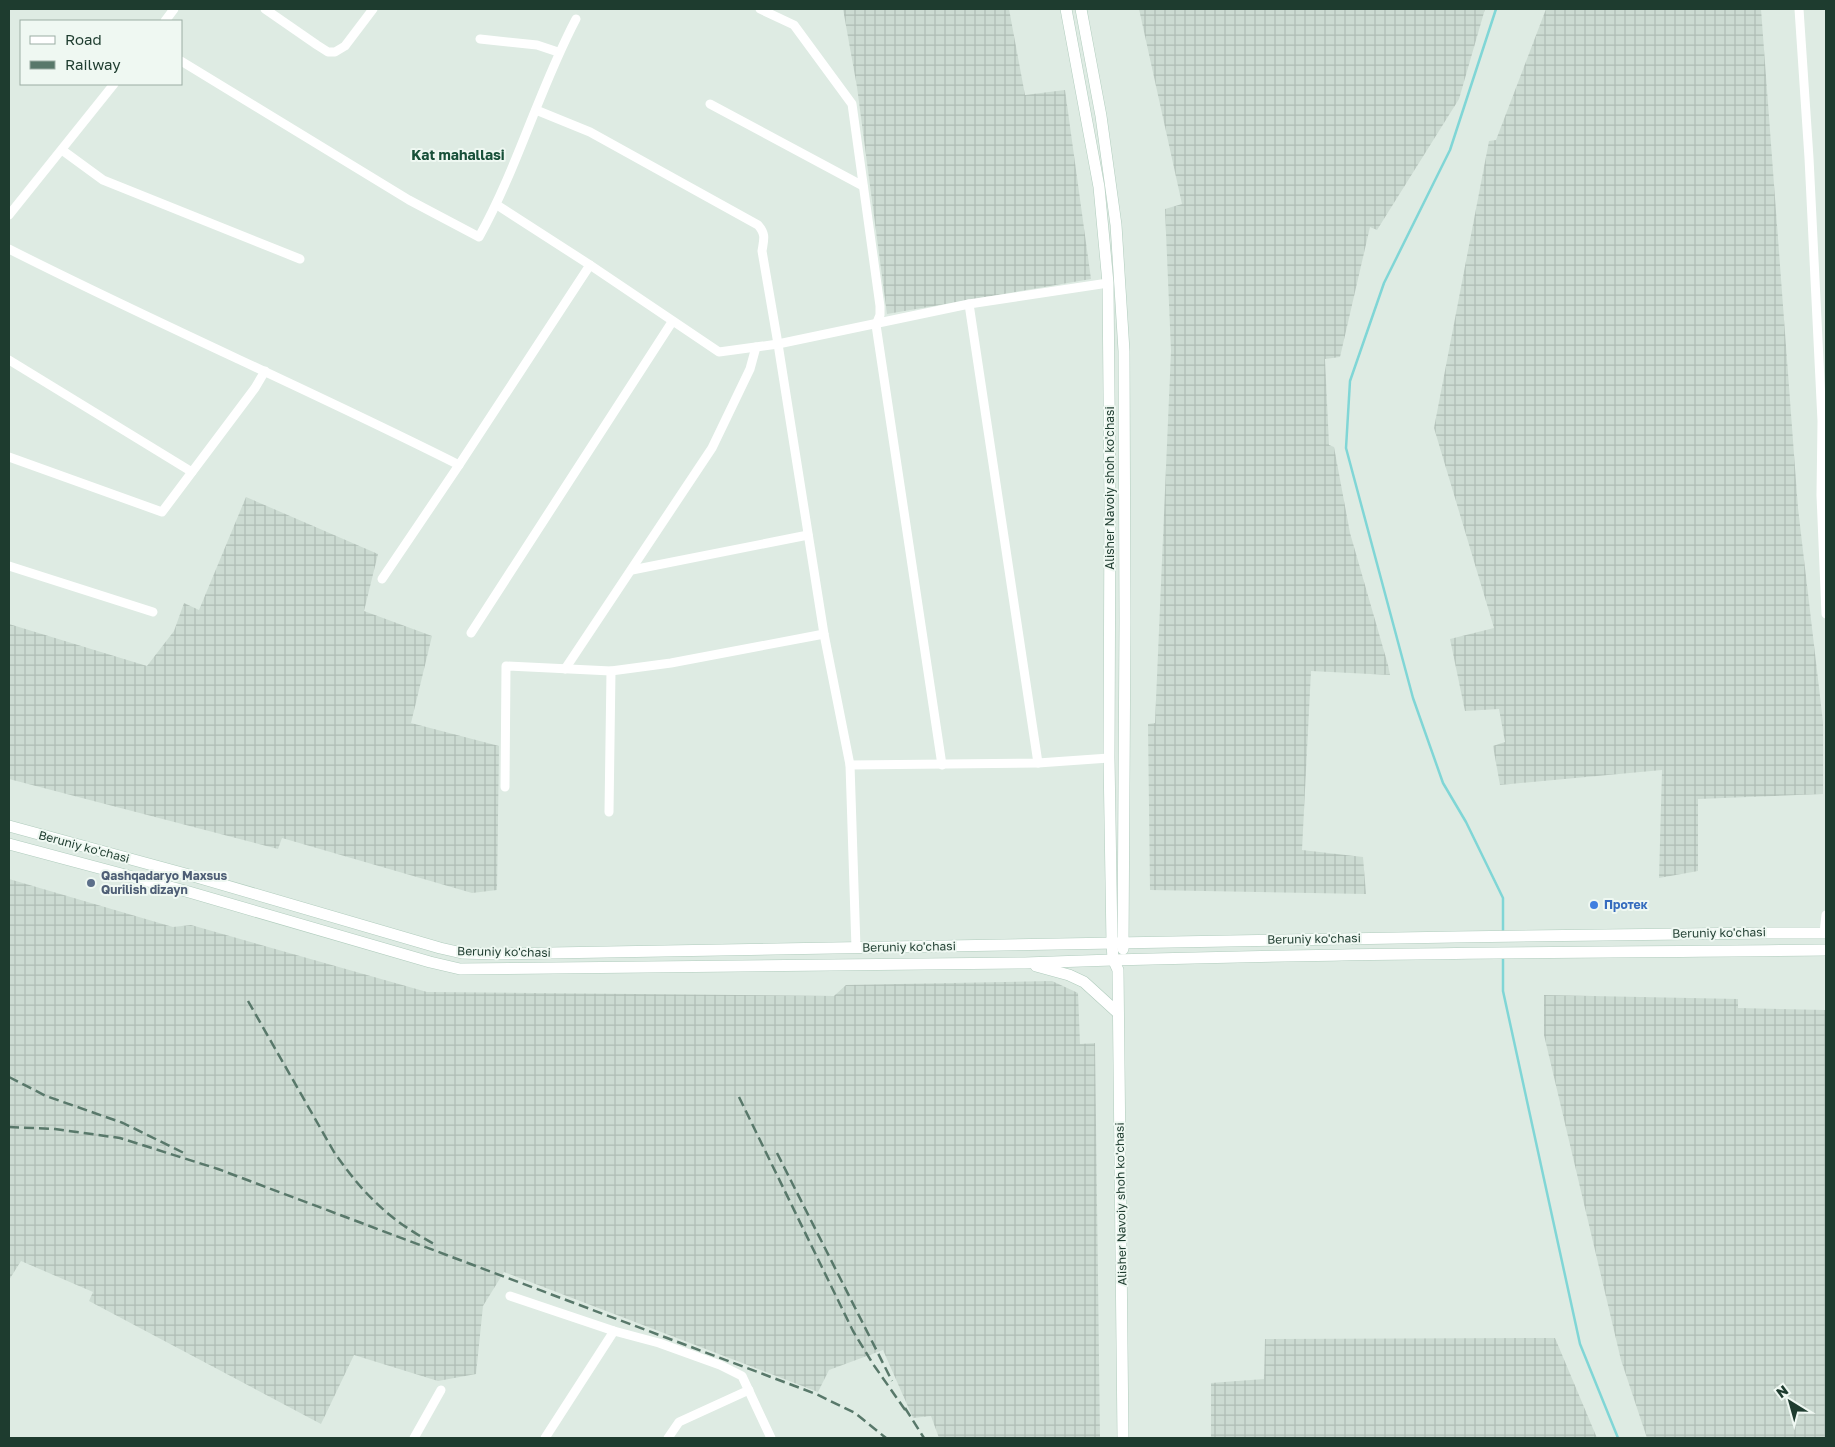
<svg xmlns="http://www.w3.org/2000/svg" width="1835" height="1447" viewBox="0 0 1835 1447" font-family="'Golos Text',sans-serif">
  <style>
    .industrial { fill: url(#industrial-grid) }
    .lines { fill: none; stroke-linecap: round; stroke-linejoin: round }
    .stream { stroke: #80d6d6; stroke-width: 2.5 }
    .secondary-casing { stroke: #b0ccbd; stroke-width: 12 }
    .street { stroke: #fff; stroke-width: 9 }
    .secondary { stroke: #fff; stroke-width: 11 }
    .rail { stroke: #58786a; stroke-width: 2.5; stroke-dasharray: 10 5; stroke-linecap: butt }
    .service-dot { fill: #5c6f8a; stroke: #eff8f2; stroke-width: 2 }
    .shop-dot { fill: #3f7fe0; stroke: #eff8f2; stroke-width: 2 }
    .labels { text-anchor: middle; stroke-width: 4; stroke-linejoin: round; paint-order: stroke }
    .street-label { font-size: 12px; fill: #1e3c2f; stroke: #eff8f2 }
    .service-label { font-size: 12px; font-weight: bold; fill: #4e5e75; stroke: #eff8f2; text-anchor: start }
    .shop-label { font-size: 12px; font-weight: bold; fill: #366cbe; stroke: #eff8f2; text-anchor: start }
    .neighbourhood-label { font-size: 14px; font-weight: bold; fill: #185039; stroke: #eff8f2 }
  </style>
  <defs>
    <pattern id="industrial-grid" width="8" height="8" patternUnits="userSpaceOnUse" patternTransform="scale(1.25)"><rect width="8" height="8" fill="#ccdbd2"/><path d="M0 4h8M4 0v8" fill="none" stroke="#afbdb5"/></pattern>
  </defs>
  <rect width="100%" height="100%" fill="#deebe3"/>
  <g class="industrial">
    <path d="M 843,9 L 1009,9 L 1025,95 L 1065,90 L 1091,279 L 887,314 L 857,87 Z"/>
    <path d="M 1139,9 L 1485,9 L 1459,99 L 1377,230 L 1370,227 L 1340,357 L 1325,359 L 1329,445 L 1334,447 L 1350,533 L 1388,665 L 1390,675 L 1311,671 L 1302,850 L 1363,857 L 1366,894 L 1150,890 L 1148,724 L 1155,723 L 1171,351 L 1165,209 L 1182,204 Z"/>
    <path d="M 1546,9 L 1761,9 L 1798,508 L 1823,722 L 1823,794 L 1698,799 L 1698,871 L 1659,878 L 1662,770 L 1500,785 L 1493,746 L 1505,742 L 1499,709 L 1465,711 L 1450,639 L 1494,628 L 1434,428 L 1489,141 L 1496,140 Z"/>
    <path d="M 246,497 L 378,554 L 364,611 L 432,636 L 411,723 L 499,746 L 497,890 L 472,893 L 282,838 L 278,849 L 9,779 L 9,624 L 147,666 L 174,631 L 184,603 L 199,610 Z"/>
    <path d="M 9,879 L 173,927 L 191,925 L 427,992 L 834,996 L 846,985 L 1052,981 L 1078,993 L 1080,1044 L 1095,1043 L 1100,1438 L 939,1438 L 931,1416 L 913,1418 L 883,1350 L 829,1370 L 818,1392 L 504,1272 L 483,1306 L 476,1374 L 438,1381 L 354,1355 L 321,1424 L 89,1301 L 93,1292 L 21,1261 L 9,1280 Z"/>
    <path d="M 1544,995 L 1738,999 L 1738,1008 L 1826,1010 L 1826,1438 L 1647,1438 L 1621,1360 L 1544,1035 Z"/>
    <path d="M 1555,1338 L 1597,1438 L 1211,1438 L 1211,1383 L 1264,1379 L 1265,1339 Z"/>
  </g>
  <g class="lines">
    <g class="stream">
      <path d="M 1496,9 L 1450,150 L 1384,283 L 1350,381 L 1346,448 L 1413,698 L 1443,783 L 1466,822 L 1503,898 L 1503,933"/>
      <path d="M 1503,956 L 1503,991 L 1580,1344 L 1618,1438"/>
    </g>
    <g class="secondary-casing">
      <g id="secondary">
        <path d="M 1066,9 L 1099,187 L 1108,283 L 1110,502 L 1109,758 L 1112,943 L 1113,959 L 1118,970 L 1123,1438"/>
        <path d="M 1081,9 L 1101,116 L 1116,225 L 1124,351 L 1125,622 L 1123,949"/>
        <path d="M 9,826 L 193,876 L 440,948 L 462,953 L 496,954 L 1455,937 L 1765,933 L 1826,933"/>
        <path d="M 9,844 L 189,892 L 430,962 L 460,969 L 1025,963 C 1292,953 1559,953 1826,950"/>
        <path d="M 1036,966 L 1069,975 L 1084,982 L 1118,1013"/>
      </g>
    </g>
    <g class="street">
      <path d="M 265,9 L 317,45 L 328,52 L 335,52 L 345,46 L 373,9"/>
      <path d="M 760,9 L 794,25 L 852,104 L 880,306 L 880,315 L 876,325 L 942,765"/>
      <path d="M 1799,9 L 1809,158 L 1822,421 L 1821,495 L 1826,614"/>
      <path d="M 165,21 L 174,9"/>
      <path d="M 480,39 L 537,45 L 558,52"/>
      <path d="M 181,61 L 409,200 L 479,237 C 518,167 539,89 576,19"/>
      <path d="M 710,104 L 863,186"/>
      <path d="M 536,110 L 590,132 L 758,225 C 766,234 764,239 762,251 L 778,344 L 824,634 L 850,765 L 856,948"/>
      <path d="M 62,150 L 103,180 L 300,259"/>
      <path d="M 497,205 L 590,265 L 719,352 L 778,344 L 969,304 L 1108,283"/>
      <path d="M 9,215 L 114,84"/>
      <path d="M 9,249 C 157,324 310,390 459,465"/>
      <path d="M 969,304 L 1038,763"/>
      <path d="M 9,360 L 192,472"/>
      <path d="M 9,457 L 162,512 L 255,388 L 265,371"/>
      <path d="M 9,566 L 153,612"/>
      <path d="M 632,570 L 808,535"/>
      <path d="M 382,579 L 459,465 L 590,265"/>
      <path d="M 471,633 L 672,322"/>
      <path d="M 565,669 L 712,448 L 750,369 L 756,347"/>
      <path d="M 850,765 L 1038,763 L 1109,758"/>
      <path d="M 505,787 L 506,666 L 611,671 L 671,663 L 824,634"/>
      <path d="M 609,812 L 611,671"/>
      <path d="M 1824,933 L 1826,915"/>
      <path d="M 510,1296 L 614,1331 L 659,1343 L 720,1365 L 742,1376 L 771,1438"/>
      <path d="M 414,1438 L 441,1390"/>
      <path d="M 545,1438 L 614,1331"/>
      <path d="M 668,1438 L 679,1422 L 749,1390"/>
    </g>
    <use href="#secondary" class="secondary"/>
    <g class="rail">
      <path d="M 248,1001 L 334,1152 C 364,1195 389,1220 436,1245"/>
      <path d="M 9,1077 L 46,1096 L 123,1123 L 186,1154"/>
      <path d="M 739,1097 L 853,1331 L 873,1364 L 908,1414"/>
      <path d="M 9,1127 L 55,1129 L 120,1138 L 218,1169 L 816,1394 L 855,1413 L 886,1438"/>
      <path d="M 777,1153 L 892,1381"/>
      <path d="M 905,1408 L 924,1438"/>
    </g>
  </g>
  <circle class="service-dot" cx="91" cy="883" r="5"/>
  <circle class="shop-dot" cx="1594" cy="905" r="5"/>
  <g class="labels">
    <g class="street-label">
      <text transform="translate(1110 488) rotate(-90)" y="4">Alisher Navoiy shoh ko'chasi</text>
      <text transform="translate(84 847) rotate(15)" y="4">Beruniy ko'chasi</text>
      <text transform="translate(1719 933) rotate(-1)" y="4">Beruniy ko'chasi</text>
      <text transform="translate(1314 939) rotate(-1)" y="4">Beruniy ko'chasi</text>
      <text transform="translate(909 947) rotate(-1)" y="4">Beruniy ko'chasi</text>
      <text transform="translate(504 952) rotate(1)" y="4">Beruniy ko'chasi</text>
      <text transform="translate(1121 1204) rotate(-91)" y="4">Alisher Navoiy shoh ko'chasi</text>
    </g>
    <g class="service-label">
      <text x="101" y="880">Qashqadaryo Maxsus<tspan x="101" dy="14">Qurilish dizayn</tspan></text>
    </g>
    <g class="shop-label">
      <text x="1604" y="909">Протек</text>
    </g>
    <g class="neighbourhood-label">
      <text x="458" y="160">Kat mahallasi</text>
    </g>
  </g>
  <rect width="1835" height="1447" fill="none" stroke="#1e3c2f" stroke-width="20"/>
  <rect x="20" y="20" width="162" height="65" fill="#eff8f2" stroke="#9bada4"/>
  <rect x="30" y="36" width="25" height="8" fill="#ffffff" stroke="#9bada4"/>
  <text x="65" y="45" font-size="15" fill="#1e3c2f">Road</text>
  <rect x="30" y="61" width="25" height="8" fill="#58786a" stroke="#9bada4"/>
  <text x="65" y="70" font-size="15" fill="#1e3c2f">Railway</text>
  <g transform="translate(1790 1402) rotate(323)" stroke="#eff8f2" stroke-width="4" paint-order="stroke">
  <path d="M0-4L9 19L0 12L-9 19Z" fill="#1e3c2f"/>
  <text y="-8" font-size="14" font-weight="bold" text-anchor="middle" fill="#1e3c2f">N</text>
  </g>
</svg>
